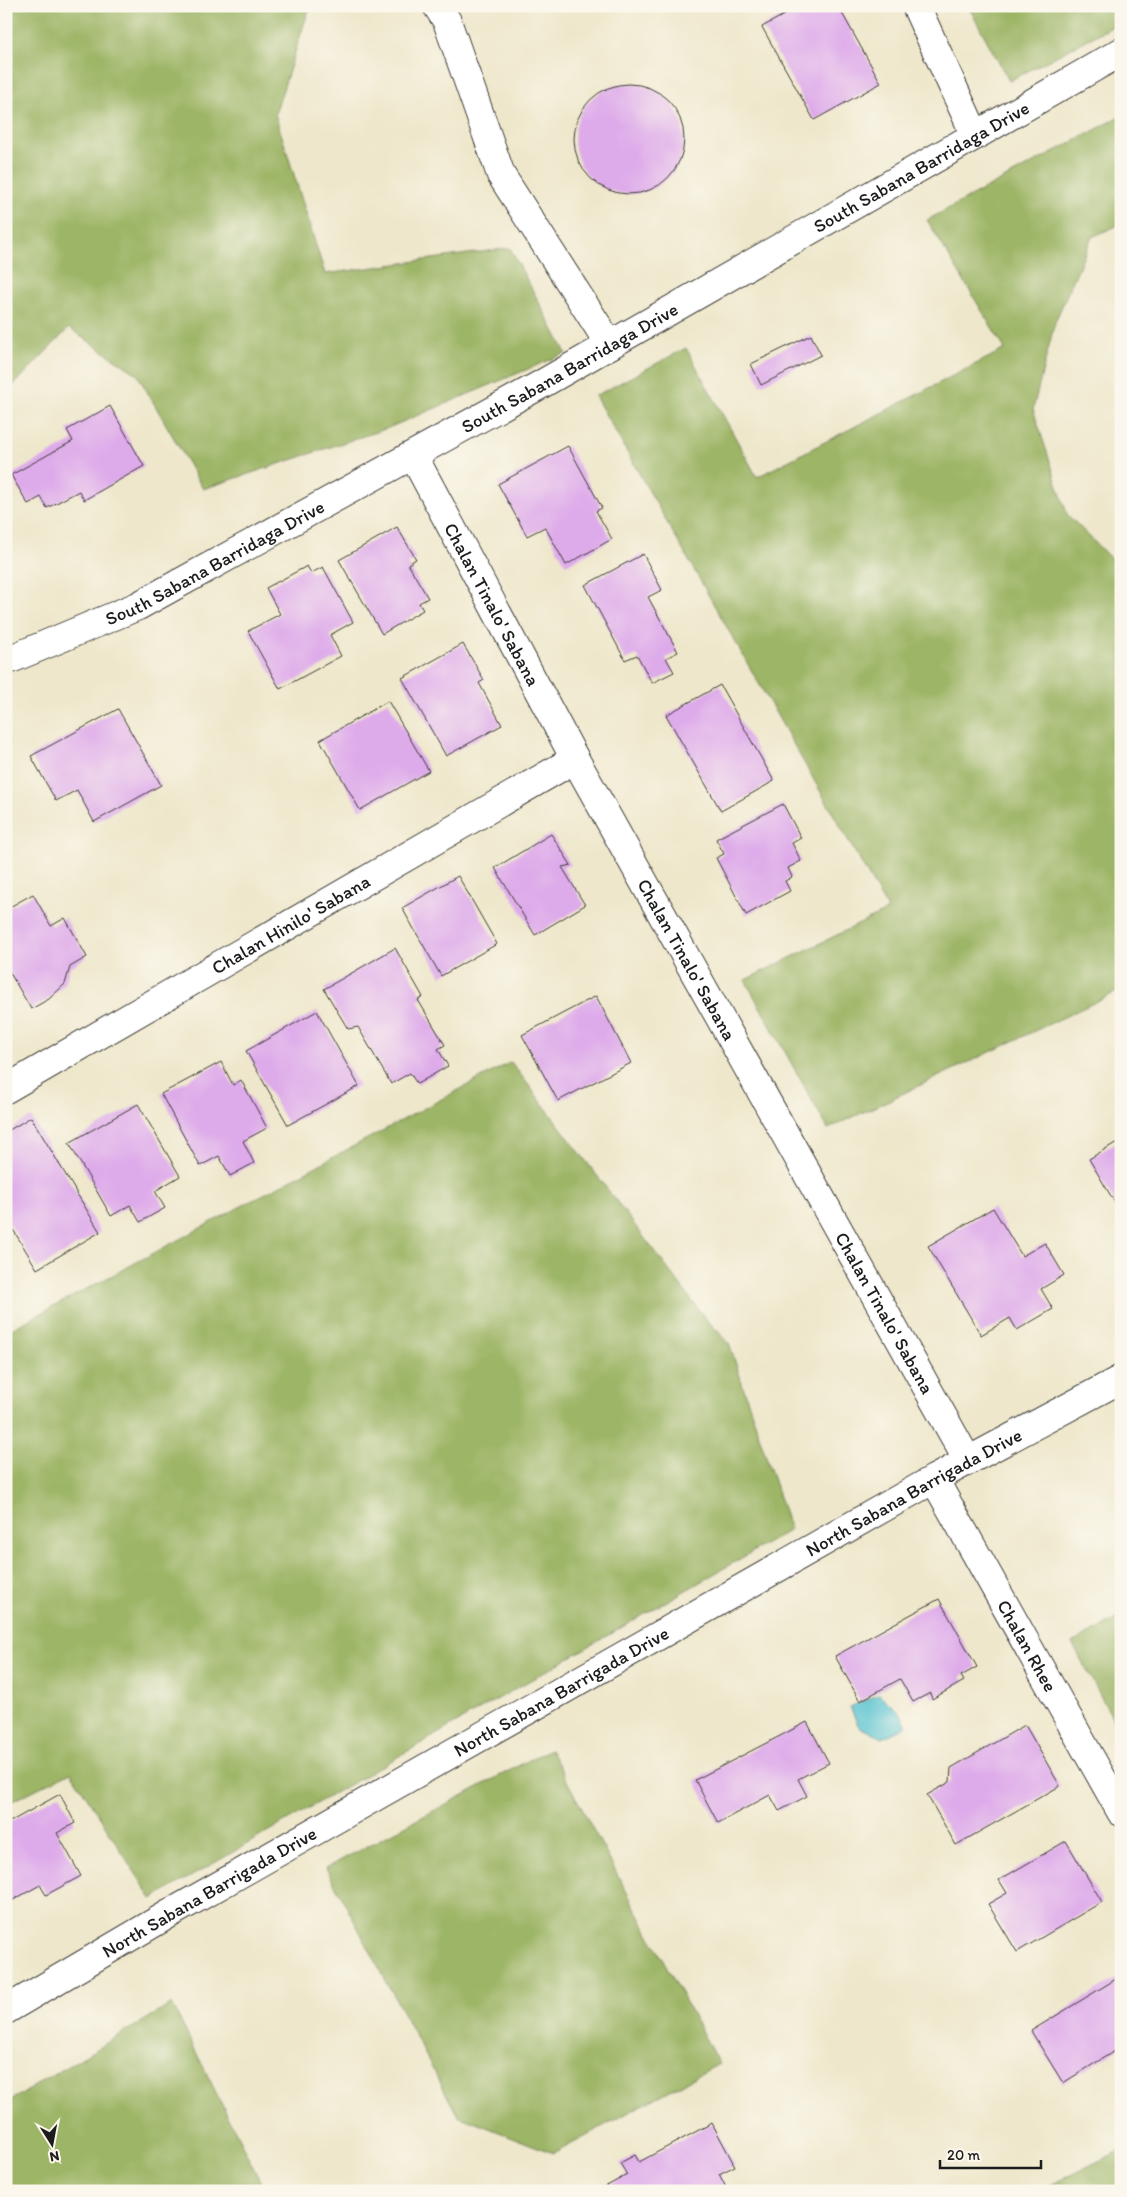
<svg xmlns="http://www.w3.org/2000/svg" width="1127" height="2197" viewBox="0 0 1127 2197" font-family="Itim,sans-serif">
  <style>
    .forest { fill: #9db566; stroke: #5c6841 }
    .water { fill: #57c3d1; stroke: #3a7076 }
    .building { fill: #deabea }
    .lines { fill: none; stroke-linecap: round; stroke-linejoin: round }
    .minor-casing { stroke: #3c3a36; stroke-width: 30 }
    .major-casing { stroke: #3c3a36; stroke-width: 30 }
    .minor { stroke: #fff; stroke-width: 28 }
    .major { stroke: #fff; stroke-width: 28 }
    .labels { text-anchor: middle; stroke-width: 5; stroke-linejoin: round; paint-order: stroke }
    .street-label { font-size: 19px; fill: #1c1c1c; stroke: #fbf7ec }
  </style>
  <rect width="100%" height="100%" fill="#fbf7ec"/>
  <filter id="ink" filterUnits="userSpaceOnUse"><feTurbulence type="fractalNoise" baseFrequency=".02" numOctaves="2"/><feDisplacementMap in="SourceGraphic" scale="10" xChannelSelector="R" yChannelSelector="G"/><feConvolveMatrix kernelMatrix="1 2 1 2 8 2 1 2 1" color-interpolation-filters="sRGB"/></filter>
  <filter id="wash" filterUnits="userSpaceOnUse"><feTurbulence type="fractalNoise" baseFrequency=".0096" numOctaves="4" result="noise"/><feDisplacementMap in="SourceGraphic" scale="20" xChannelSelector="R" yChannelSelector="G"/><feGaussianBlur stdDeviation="1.12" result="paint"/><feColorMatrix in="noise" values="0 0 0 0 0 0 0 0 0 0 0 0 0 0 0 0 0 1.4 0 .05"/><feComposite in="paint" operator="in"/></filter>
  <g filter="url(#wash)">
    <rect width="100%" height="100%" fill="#eee7cb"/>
    <g class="forest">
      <path d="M 6,6 L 310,6 L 275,114 L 325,274 L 510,248 L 566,353 L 388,428 L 203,489 L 137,374 L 69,328 L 6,393 Z"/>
      <path d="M 968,6 L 1121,6 L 1121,22 L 1009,81 Z"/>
      <path d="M 1121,116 L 1121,224 L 1092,237 L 1055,322 L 1033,409 L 1067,514 L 1121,569 L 1121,990 L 828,1129 L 745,980 L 888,910 L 595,396 L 686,348 L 757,477 L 1005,349 L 927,220 Z"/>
      <path d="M 511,1062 L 705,1318 L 729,1343 L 790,1530 L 152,1899 L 71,1772 L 6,1804 L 6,1332 Z"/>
      <path d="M 1121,1617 L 1121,1734 L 1072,1643 Z"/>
      <path d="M 550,1749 L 719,2064 L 553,2153 L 458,2116 L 326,1868 Z"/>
      <path d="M 172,2004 L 265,2191 L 6,2191 L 6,2103 Z"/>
      <path d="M 1121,2150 L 1121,2191 L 1038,2191 Z"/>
    </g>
    <path class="water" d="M 879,1694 L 900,1713 L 907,1726 L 883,1738 L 859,1727 L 850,1707 Z"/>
    <g id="blocks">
      <g class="building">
        <path d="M 800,6 L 838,6 L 881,83 L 814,120 L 762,27 Z"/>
        <circle cx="629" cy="139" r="55"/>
        <path d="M 811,335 L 821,355 L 761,385 L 751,364 Z"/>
        <path d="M 110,406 L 144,466 L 84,500 L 79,491 L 47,508 L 41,497 L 28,504 L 11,475 L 73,441 L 67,430 Z"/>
        <path d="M 568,446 L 602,508 L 596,511 L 612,539 L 566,565 L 545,527 L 527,536 L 498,484 Z"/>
        <path d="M 397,527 L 416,559 L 408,564 L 428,598 L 419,603 L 423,610 L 382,634 L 339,560 Z"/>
        <path d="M 643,554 L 662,590 L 648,597 L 678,652 L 666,658 L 674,672 L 652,683 L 637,655 L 625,660 L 585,585 Z"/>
        <path d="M 307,566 L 311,573 L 323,567 L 353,622 L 330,635 L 341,656 L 280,689 L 248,631 L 280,614 L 266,588 Z"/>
        <path d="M 463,644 L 484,680 L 479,683 L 502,725 L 446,756 L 402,678 Z"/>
        <path d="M 720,685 L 774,781 L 721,811 L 666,715 Z"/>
        <path d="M 388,701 L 429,771 L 360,810 L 320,740 Z"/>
        <path d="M 118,709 L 161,785 L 94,822 L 77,790 L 56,801 L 31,756 Z"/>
        <path d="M 783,804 L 801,838 L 792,843 L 801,861 L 788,868 L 792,877 L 785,881 L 790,891 L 746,915 L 716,858 L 724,854 L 716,839 Z"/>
        <path d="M 551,834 L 571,865 L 562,867 L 585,905 L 535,935 L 495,868 Z"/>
        <path d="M 458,876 L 497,944 L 441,976 L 402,908 Z"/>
        <path d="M 33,894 L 51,926 L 65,918 L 87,957 L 70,967 L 65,984 L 49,999 L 31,1009 L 6,966 L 6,909 Z"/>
        <path d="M 395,948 L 423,997 L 418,1000 L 445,1045 L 438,1049 L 448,1066 L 417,1084 L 410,1073 L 391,1084 L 358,1027 L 348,1029 L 324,989 Z"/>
        <path d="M 596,996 L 631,1063 L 558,1101 L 522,1035 Z"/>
        <path d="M 317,1011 L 359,1086 L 288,1125 L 246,1051 Z"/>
        <path d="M 221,1062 L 233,1085 L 241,1080 L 267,1128 L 243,1141 L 254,1163 L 230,1176 L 219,1156 L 200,1166 L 161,1094 Z"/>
        <path d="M 138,1104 L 180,1176 L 155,1191 L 165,1208 L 140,1222 L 130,1205 L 111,1216 L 69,1143 Z"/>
        <path d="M 31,1117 L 100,1232 L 37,1269 L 6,1218 L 6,1132 Z"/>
        <path d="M 1117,1142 L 1121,1149 L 1121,1213 L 1089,1159 Z"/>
        <path d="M 993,1208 L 1022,1256 L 1045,1243 L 1064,1275 L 1041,1289 L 1053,1309 L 1017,1330 L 1010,1318 L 981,1335 L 928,1246 Z"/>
        <path d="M 939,1599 L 977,1667 L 961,1676 L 964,1681 L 932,1699 L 930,1693 L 913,1702 L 900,1679 L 860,1701 L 835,1656 Z"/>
        <path d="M 807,1722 L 829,1763 L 798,1779 L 807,1796 L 779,1811 L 770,1795 L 718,1823 L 695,1780 Z"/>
        <path d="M 1025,1725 L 1060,1786 L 956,1845 L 927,1795 L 950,1782 L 951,1768 Z"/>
        <path d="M 60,1794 L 75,1823 L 57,1833 L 81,1876 L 46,1895 L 40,1885 L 6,1904 L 6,1824 Z"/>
        <path d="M 1066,1841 L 1102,1902 L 1017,1952 L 988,1904 L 1007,1893 L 999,1880 Z"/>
        <path d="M 1121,1976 L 1121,2047 L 1063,2083 L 1031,2031 Z"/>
        <path d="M 712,2123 L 735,2166 L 719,2174 L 728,2191 L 604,2191 L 603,2188 L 627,2175 L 620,2163 L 635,2155 L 639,2162 Z"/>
      </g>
    </g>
  </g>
  <g filter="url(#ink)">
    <use href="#blocks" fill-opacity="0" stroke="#3c3a36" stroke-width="1"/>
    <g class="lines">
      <g class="minor-casing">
        <g id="minor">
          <path d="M 437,6 L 447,21 L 501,175 L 610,345"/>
          <path d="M 916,6 L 975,135"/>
          <path id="s1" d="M 413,455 L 575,759 L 968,1461"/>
          <path id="s2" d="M 6,1089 L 575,759"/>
          <path id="s3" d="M 934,1479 L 1121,1812"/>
        </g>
      </g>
      <g class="major-casing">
        <g id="major">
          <path id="s4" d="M 6,661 L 138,606 L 176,585 L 540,385 L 1121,52"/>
          <path id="s5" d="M 6,2010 L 169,1914 L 934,1479 L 1121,1379"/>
        </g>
      </g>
      <use href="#minor" class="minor"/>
      <use href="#major" class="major"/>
    </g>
  </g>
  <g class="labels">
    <g class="street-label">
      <text dy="7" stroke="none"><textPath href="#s4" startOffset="1041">South Sabana Barridaga Drive</textPath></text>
      <text dy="7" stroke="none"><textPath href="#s4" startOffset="636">South Sabana Barridaga Drive</textPath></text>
      <text dy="7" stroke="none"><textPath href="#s4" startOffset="231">South Sabana Barridaga Drive</textPath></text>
      <text dy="7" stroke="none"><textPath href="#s1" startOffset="169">Chalan Tinalo' Sabana</textPath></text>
      <text dy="7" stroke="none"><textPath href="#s2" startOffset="329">Chalan Hinilo' Sabana</textPath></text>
      <text dy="7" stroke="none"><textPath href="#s1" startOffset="574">Chalan Tinalo' Sabana</textPath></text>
      <text dy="7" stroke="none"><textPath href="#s1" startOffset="979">Chalan Tinalo' Sabana</textPath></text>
      <text dy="7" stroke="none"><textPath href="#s5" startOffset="1045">North Sabana Barrigada Drive</textPath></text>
      <text dy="7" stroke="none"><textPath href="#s3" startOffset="191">Chalan Rhee</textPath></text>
      <text dy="7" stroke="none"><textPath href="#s5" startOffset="640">North Sabana Barrigada Drive</textPath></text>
      <text dy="7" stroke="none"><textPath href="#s5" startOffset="235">North Sabana Barrigada Drive</textPath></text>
    </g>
  </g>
  <rect width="1127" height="2197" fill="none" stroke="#fbf7ec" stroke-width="25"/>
  <g transform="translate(52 2144) rotate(169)" stroke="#fbf7ec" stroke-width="4" paint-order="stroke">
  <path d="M0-4L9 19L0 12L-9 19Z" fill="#1c1c1c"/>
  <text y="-8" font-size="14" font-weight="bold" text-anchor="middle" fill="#1c1c1c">N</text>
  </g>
  <path d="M940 2160v8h101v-8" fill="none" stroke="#1c1c1c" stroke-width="2.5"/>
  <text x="947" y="2160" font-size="15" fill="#1c1c1c" stroke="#fbf7ec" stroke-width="4" paint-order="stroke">20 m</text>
</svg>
